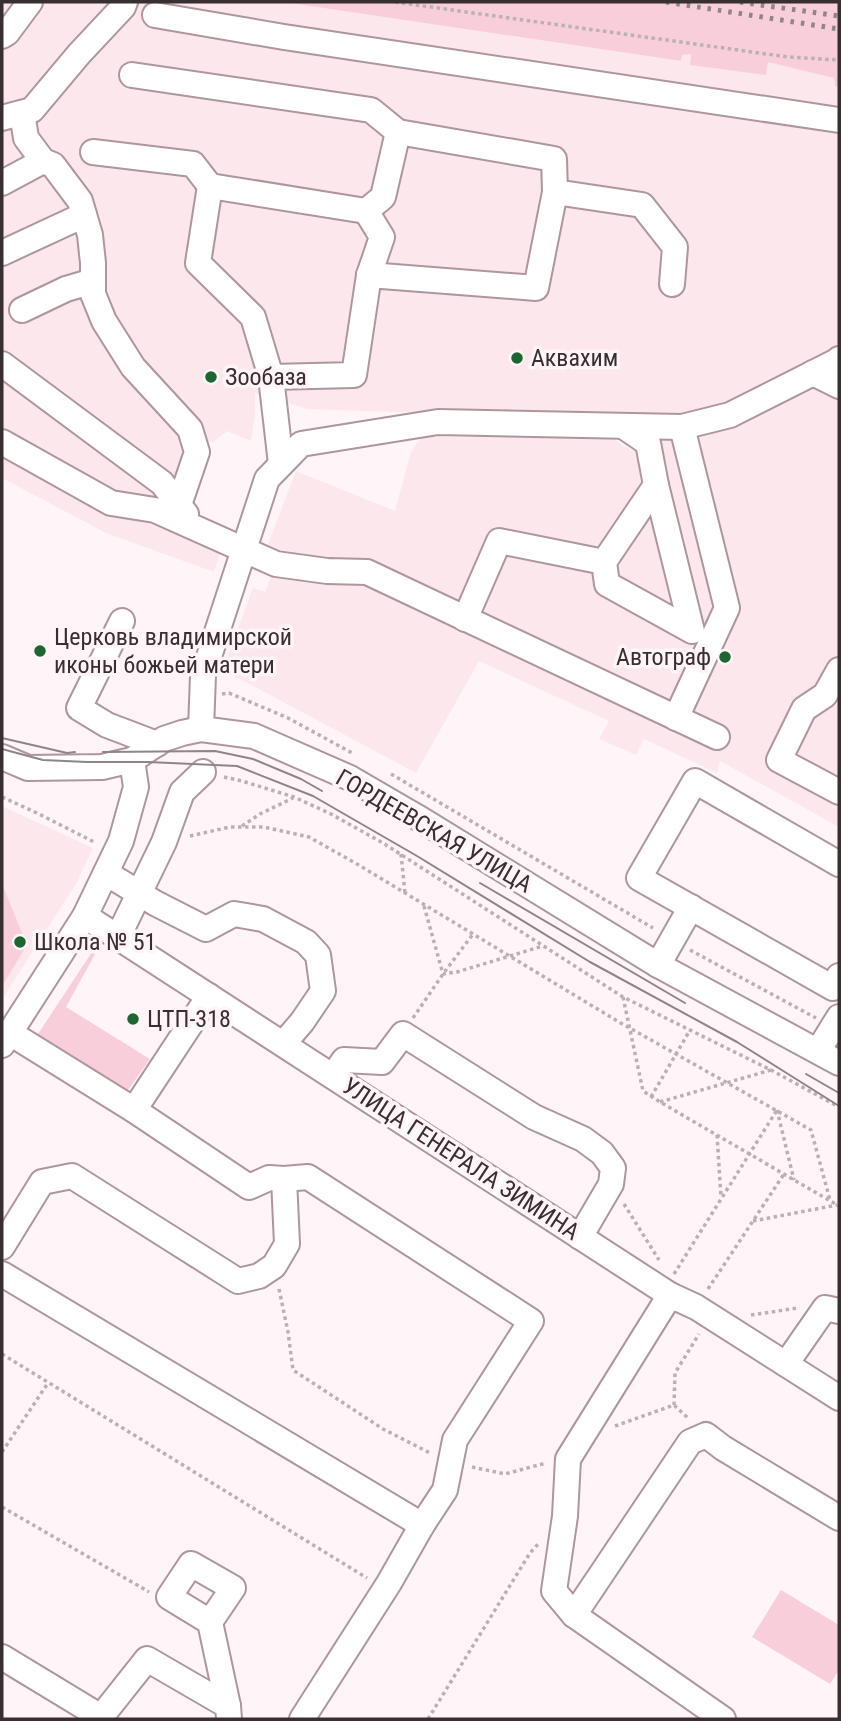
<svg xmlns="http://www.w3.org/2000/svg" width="841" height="1721" viewBox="0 0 841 1721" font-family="'Roboto Condensed',sans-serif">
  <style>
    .built { fill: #fbe7ec }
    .green { fill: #f8ceda }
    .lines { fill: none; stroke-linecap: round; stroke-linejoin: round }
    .minor-casing { stroke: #ad969c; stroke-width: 28 }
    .path { stroke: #bbb1b4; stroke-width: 3.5; stroke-dasharray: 3.5 3.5; stroke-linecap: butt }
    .minor { stroke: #fff; stroke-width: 24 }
    .tram { stroke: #8f8588; stroke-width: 2 }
    .rail { stroke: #8f8588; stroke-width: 5; stroke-dasharray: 3.5 7; stroke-linecap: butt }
    .poi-dot { fill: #1d6633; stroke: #fff5f8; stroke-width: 2.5 }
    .labels { text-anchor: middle; stroke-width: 7; stroke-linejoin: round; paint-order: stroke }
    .poi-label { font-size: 24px; fill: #382f31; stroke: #fff5f8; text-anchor: start }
    .street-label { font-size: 24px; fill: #382f31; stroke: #fff5f8 }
  </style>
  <rect width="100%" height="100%" fill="#fff5f8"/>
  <g class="built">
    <path d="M 2,2 L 283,2 L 681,61 L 682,55 L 691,54 L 690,65 L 766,74 L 767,61 L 834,78 L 835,86 L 839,87 L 839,827 L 720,761 L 717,773 L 644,739 L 636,755 L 599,739 L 609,721 L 479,661 L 416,773 L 223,670 L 253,588 L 265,592 L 276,564 L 279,552 L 268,544 L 296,471 L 395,511 L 411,452 L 421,437 L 611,436 L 623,446 L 637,452 L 650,433 L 734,426 L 718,404 L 690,414 L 393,412 L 307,409 L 255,393 L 255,415 L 251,441 L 227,431 L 212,443 L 210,441 L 200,458 L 189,511 L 228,527 L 214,572 L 106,533 L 2,478 Z"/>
    <path d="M 2,806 L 93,848 L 76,884 L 2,999 Z"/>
  </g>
  <g class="green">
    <path d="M 283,2 L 839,2 L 839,87 L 835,86 L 834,78 L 768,62 L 766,75 L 690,65 L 691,54 L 682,55 L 681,61 Z"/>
    <path d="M 2,884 L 27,945 L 2,986 Z"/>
    <path d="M 92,952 L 95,954 L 66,1007 L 150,1059 L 128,1090 L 38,1034 Z"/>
    <path d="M 781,1590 L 839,1625 L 839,1670 L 830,1684 L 752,1637 Z"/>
  </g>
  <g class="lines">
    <g class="minor-casing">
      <g id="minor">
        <path d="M 155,15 L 284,37 L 839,120"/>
        <path d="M 2,36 L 7,33 L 30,2"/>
        <path d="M 132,75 L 371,110 L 398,132"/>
        <path d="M 22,113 L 26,138 L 43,161 L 53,165 L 80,201 L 90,235 L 93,263 L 93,294 L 104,321 L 133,367 L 190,429 L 197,452 L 179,505"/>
        <path d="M 2,118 L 32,110 L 79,54 L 123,7 L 125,2"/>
        <path d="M 93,152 L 193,164 L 210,186"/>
        <path d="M 2,183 L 43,161"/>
        <path d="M 555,192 L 642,205 L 675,247 L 672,284"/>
        <path d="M 366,211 L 382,237 L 369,275"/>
        <path d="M 2,253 L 84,215"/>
        <path d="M 22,310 L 66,289 L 93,281"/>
        <path d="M 2,364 L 162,483 L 186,514"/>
        <path d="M 813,373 L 839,386"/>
        <path d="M 271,377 L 354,375 L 369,275 L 536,288 L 555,192 L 554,159 L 398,132 L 383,197 L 366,211 L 210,186 L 198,263 L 253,317 L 271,377 L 281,464"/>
        <path d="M 623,426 L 648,443 L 656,485"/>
        <path d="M 2,442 L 111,503 L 155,510 L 276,564 L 327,571 L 367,572 L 717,737"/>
        <path d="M 465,619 L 499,541 L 604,562 L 656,485 L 692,631 L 607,584 L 604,562"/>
        <path d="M 122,621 L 79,708 L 107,725 L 157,744"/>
        <path d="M 839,670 L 825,695 L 804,709 L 779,760 L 839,792"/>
        <path d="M 676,718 L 727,608 L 682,427"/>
        <path d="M 201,729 L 203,675 L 267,479 L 301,444 L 438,422 L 682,427 L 730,415 L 837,361 L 839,359"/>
        <path d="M 2,757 L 28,768 L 102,767 L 132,760 L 164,739 L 182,733 L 201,729 L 254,736 L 350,778 L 417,817 L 658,965 L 839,1063"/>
        <path d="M 839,864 L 695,781 L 639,878 L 833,988 L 839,976"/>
        <path d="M 106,873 L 155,903 L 206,929 L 234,914 L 263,919 L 306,942 L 318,955 L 323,991 L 302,1022 L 283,1044"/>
        <path d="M 85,916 L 670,1295 L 696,1307 L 839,1398"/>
        <path d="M 118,937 L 164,842 L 182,792 L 203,772"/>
        <path d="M 658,965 L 691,907"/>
        <path d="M 10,1033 L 134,1110 L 249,1187 L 269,1178 L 284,1179 L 308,1177 L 531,1321 L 455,1440 L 445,1490 L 422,1525 L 389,1583 L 302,1719"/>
        <path d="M 2,1045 L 85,916 L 121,841 L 136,787 L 132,760"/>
        <path d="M 818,1051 L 839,1017"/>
        <path d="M 333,1076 L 344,1060 L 382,1062 L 403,1034 L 534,1117 L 583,1139 L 602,1153 L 613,1168 L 611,1184 L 580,1237"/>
        <path d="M 134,1110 L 209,996"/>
        <path d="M 2,1247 L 42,1182 L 72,1176 L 238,1281 L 259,1276 L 274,1266 L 287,1244 L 284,1179"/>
        <path d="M 2,1274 L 422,1525"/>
        <path d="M 786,1364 L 825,1308 L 839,1311"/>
        <path d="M 574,1615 L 554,1591 L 565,1516 L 568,1459 L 670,1295"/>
        <path d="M 210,1622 L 169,1597 L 191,1564 L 233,1588 L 210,1622 L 228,1706"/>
        <path d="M 2,1657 L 101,1717 L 147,1659 L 228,1706 L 229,1719"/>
        <path d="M 723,1719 L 574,1615 L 690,1442 L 706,1435 L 723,1448 L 839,1518"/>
      </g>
    </g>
    <g class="path">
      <path d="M 395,2 L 788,57 L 839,60"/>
      <path d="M 222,694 L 229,693 L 288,718 L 354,754"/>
      <path d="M 391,774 L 653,928"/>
      <path d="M 224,777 L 242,781 L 294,797 L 331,814 L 383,843 L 623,997 L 771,1070 L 839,1107"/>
      <path d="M 2,797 L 37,813 L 96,843"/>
      <path d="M 242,826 L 260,814 L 293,798"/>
      <path d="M 190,836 L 230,827 L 264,827 L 309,837 L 357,864 L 619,1022 L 811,1130 L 830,1200"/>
      <path d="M 401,854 L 405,893"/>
      <path d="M 424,906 L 443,974 L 457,972 L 543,946"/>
      <path d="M 690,950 L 816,1018"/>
      <path d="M 623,997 L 643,1091 L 660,1102 L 839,1206"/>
      <path d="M 413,1018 L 443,974 L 473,934"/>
      <path d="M 651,1097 L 690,1030"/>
      <path d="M 660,1102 L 771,1070"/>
      <path d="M 777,1110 L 794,1180"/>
      <path d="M 717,1135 L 721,1197"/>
      <path d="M 624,1204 L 659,1260"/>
      <path d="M 753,1221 L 837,1205"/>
      <path d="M 674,1274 L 777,1110"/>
      <path d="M 279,1289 L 288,1332 L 293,1370 L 383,1429 L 432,1454"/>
      <path d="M 708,1289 L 784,1174"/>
      <path d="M 751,1315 L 798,1308"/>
      <path d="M 2,1354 L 367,1578"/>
      <path d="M 674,1405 L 675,1373 L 699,1334"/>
      <path d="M 615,1426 L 674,1405 L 689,1419"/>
      <path d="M 2,1452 L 48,1383"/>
      <path d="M 472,1467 L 505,1474 L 546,1463"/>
      <path d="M 2,1507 L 149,1592"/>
      <path d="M 428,1719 L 530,1553 L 539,1543"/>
    </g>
    <use href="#minor" class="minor"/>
    <g class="tram">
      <path d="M 2,738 L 67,753 L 75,752"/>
      <path d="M 2,749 L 43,760 L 87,762 L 148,762 L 237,766 L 313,796 L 417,856 L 590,962 L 737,1042 L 839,1106"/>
      <path d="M 103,752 L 215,751 L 253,759 L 301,779 L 322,791"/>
      <path d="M 480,883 L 685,1003"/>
      <path d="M 806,1074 L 839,1093"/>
    </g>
    <g class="rail">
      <path d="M 666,2 L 839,29"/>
      <path d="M 740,2 L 839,16"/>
    </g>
  </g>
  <g class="poi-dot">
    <circle cx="517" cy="358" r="7"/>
    <circle cx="211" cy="377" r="7"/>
    <circle cx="40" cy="651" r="7"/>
    <circle cx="725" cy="657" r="7"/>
    <circle cx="20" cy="942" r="7"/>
    <circle cx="133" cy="1019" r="7"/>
  </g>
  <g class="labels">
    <g class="poi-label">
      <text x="531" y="366">Аквахим</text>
      <text x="225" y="385">Зообаза</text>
      <text x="54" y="645">Церковь владимирской<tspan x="54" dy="28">иконы божьей матери</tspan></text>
      <text x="711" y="665" text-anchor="end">Автограф</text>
      <text x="34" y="950">Школа № 51</text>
      <text x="147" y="1027">ЦТП-318</text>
    </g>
    <g class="street-label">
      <text transform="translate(434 831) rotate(30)" y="8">ГОРДЕЕВСКАЯ УЛИЦА</text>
      <text transform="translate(461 1159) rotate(33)" y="8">УЛИЦА ГЕНЕРАЛА ЗИМИНА</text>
    </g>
  </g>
  <rect width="841" height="1721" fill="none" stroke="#382f31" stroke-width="7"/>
</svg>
